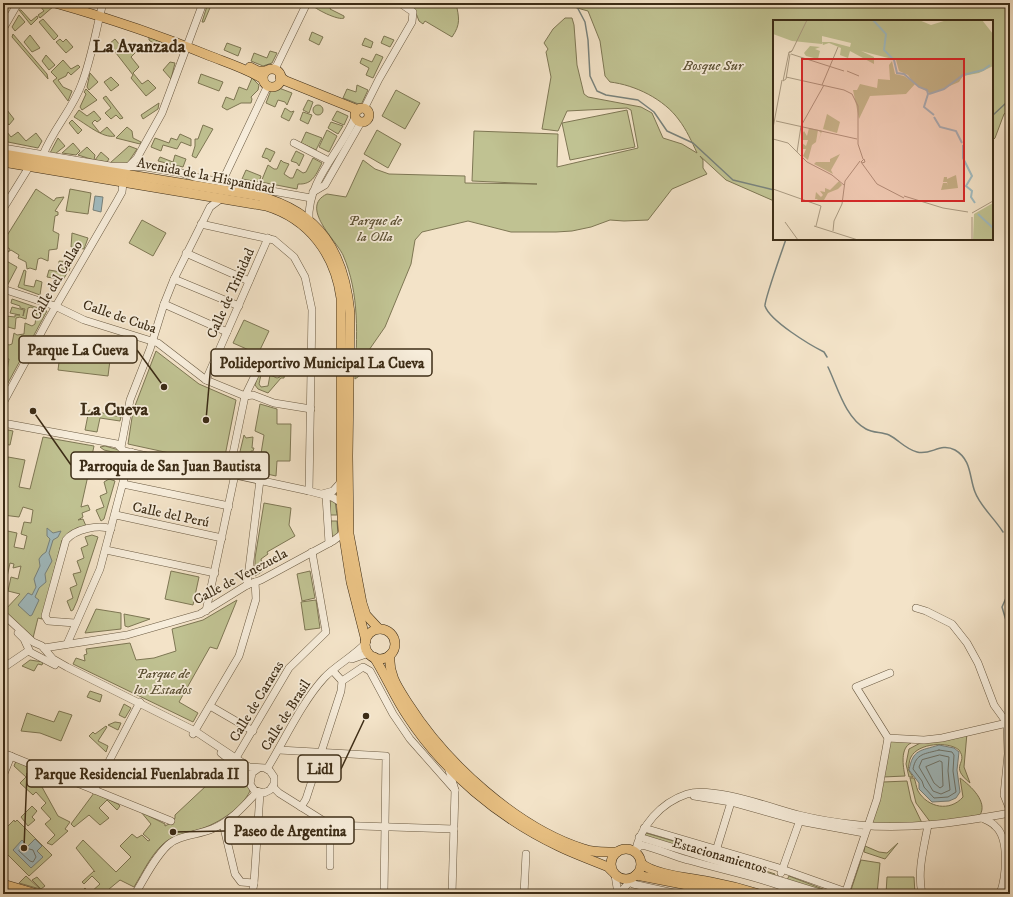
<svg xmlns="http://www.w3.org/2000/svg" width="1013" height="897" viewBox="0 0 1013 897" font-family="'IM FELL DW Pica',serif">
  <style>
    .green { fill: #c0c292; stroke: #7e7754 }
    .water { fill: #a0bbc0; stroke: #78827c }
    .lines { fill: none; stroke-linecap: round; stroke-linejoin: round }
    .shore { stroke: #6e746b; stroke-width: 1 }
    .stream { stroke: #78827c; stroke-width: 1.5 }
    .minor-casing { stroke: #6a5a42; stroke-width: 8 }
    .major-casing { stroke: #3c2c16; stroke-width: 10 }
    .minor { stroke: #f7eddb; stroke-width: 7 }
    .major { stroke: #eac284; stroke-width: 9 }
    .labels { text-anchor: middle; stroke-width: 3.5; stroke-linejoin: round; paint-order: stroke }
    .park-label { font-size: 14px; font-style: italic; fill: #5d5235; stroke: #f7eddb }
    .street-label { font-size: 14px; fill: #3c2c16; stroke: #f7eddb }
    .district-label { font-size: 18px; font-weight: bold; fill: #3c2c16; stroke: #f7eddb }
    .inset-river { fill: none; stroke: #a0bbc0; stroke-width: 2 }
    .inset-road { fill: none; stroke: #aa9a81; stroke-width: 1 }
    .view { fill: #d62828; fill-opacity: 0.15; stroke: #d62828; stroke-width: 2 }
    .inset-edge { fill: none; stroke: #3c2c16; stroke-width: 2 }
    .leader { fill: none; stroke: #3c2c16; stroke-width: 1.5 }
    .callout-dot { fill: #3c2c16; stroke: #f7eddb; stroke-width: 1.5 }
    .callout { fill: #f7eddb; stroke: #3c2c16; stroke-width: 1.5 }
    .callout-label { font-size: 15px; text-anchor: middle; font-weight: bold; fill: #3c2c16 }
  </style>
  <rect width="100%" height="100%" fill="#f3e3c8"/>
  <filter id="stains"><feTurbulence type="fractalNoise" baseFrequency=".005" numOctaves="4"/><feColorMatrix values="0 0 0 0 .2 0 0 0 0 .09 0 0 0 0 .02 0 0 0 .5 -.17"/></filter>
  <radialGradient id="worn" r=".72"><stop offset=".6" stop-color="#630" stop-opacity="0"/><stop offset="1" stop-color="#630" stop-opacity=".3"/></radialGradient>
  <g class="green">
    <path d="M 43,3 L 54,6 L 40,18 L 38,15 L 44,11 L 40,6 Z"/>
    <path d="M 208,3 L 212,3 L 204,22 L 202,22 Z"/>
    <path d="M 310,3 L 333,3 L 330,9 L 344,16 L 344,18 C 339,21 314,9 310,3 Z"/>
    <path d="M 404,3 L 456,3 C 459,18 461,24 452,37 L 425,21 L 423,24 L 419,21 L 414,8 Z"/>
    <path d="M 559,3 L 1010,3 L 1010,110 L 1004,114 L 995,138 L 992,141 L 992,21 L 774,21 L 774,201 L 726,180 L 700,156 L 703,160 L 703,168 L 707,174 L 672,189 L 648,220 L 624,221 L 610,220 L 591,227 L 572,231 L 556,232 L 511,232 L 468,221 L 422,232 L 415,240 L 411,264 L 385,327 L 369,350 L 365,372 L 355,379 C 357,337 360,294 343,255 C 336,240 299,207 327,194 L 346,197 L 363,160 L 375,169 L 389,174 L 465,176 L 465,183 L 537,184 L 472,181 L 474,131 L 558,134 L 557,167 L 638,148 L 631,110 L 627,108 L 567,111 L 558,131 L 542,129 L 551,77 L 546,52 L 548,49 L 544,43 L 553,29 L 565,18 L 572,18 L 574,25 L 577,65 L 584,94 L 588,97 L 641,107 L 652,113 L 663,138 L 682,144 L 697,153 C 692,142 686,129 679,120 C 664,99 635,85 610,82 L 605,76 L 600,41 L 588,11 Z"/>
    <path d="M 19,10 L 21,10 L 31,21 L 37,16 L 38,18 L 31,25 Z"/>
    <path d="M 19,15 L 25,22 L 15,31 L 12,27 Z"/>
    <path d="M 43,19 L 58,36 L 54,40 L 39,22 Z"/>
    <path d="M 312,32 L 323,37 L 319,45 L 309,40 Z"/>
    <path d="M 13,34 L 47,74 L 48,79 L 12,37 Z"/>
    <path d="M 30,35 L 40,48 L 32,52 L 24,42 Z"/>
    <path d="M 384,36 L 394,40 L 390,47 L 381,43 Z"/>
    <path d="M 149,37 L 162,42 L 149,52 L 147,49 L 153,43 L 149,40 Z"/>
    <path d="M 365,38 L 373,42 L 371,48 L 362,45 Z"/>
    <path d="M 60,39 L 63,42 L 66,39 L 73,47 L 66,53 L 56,42 Z"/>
    <path d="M 115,39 L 123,49 L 130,44 L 137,51 L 131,57 L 139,67 L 133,73 L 142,84 L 148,80 L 156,88 L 146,96 L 131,78 L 133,75 L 109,44 Z"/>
    <path d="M 227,43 L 241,48 L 238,56 L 224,50 Z"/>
    <path d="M 270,51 L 277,53 L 272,63 L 263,66 L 251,61 L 254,53 L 267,58 Z"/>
    <path d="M 376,54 L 383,57 L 373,78 L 366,75 L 369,68 L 360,63 L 362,58 L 372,62 Z"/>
    <path d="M 46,55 L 55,65 L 49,70 L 42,61 Z"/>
    <path d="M 63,60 L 71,69 L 78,65 L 80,67 L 71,75 L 68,72 L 66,76 L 58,80 L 63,87 L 72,91 L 68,101 L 53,81 L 57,78 L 51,72 Z"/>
    <path d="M 170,62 L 175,63 L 171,79 L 163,70 Z"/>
    <path d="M 90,73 L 98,82 L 89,90 L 87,87 Z"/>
    <path d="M 201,74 L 223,82 L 219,91 L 198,83 Z"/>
    <path d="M 111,77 L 119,85 L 111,91 L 104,82 Z"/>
    <path d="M 252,78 L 259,85 L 258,90 L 251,97 L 252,99 L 251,103 L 241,103 L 227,110 L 222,107 L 226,97 L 234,100 L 239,87 L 247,90 Z"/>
    <path d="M 357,85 L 368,90 L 361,105 L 343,98 L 347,89 L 356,92 Z"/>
    <path d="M 279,88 L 292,93 L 287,105 L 285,102 L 278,100 L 275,107 L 266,103 L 271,90 Z"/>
    <path d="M 86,89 L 97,100 L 82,110 L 80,107 L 86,94 L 84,92 Z"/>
    <path d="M 396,90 L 420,103 L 405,129 L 382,116 Z"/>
    <path d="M 106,96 L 123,118 L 120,119 L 116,115 L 111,119 L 105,113 L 111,108 L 103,98 Z"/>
    <path d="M 308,100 L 313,102 L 309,113 L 303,110 Z"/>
    <path d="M 159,103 L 158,109 L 143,119 L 141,115 Z"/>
    <circle cx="318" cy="110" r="5"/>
    <path d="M 285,108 L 291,112 L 294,111 L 289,121 L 281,117 Z"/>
    <path d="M 7,110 L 14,119 L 9,125 L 3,118 L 3,112 Z"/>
    <path d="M 79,110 L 87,116 L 94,111 L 101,119 L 97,122 L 95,120 L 92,123 L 100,133 L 107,127 L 115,136 C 103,139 85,123 74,117 Z"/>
    <path d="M 627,110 L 635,147 L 570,160 L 562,123 Z"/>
    <path d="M 337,111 L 348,116 L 344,125 L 332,120 Z"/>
    <path d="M 303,112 L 312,115 L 308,124 L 300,120 Z"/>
    <path d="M 72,120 L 82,130 L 78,134 L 69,123 Z"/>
    <path d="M 331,122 L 343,126 L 338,134 L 328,128 Z"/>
    <path d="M 203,125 L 213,129 L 196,158 L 192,156 L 195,146 L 195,139 L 198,139 Z"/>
    <path d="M 3,127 L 11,137 L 18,132 L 26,141 L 36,133 L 42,141 L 38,148 L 3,141 Z"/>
    <path d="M 127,127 L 132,131 L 133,138 L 141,142 L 140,144 L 116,138 Z"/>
    <path d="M 327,130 L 337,136 L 329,152 L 319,147 Z"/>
    <path d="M 377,130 L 401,144 L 388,168 L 364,154 Z"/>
    <path d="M 306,132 L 322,138 L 316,150 L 301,143 Z"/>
    <path d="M 180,134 L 191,139 L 191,146 L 181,142 L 177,149 L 163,145 L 161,151 L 151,147 L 155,138 L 169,143 L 171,138 L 177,140 Z"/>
    <path d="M 58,138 L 65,146 L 55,154 L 50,153 Z"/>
    <path d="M 73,143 L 80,151 L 76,155 L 62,153 Z"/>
    <path d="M 129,146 L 137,149 L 127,164 L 110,163 Z"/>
    <path d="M 87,147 L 95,155 L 94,160 L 78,155 Z"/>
    <path d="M 266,148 L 275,152 L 270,162 L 268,159 L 262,157 Z"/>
    <path d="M 296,151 L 304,155 L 299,166 L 297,163 L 291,161 Z"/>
    <path d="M 101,152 L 109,159 L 107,162 L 95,160 Z"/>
    <path d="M 175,155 L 186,159 L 183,167 L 158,161 L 160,157 L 173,162 Z"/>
    <path d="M 313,158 L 322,163 C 316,174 313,185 298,184 L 297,189 L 261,182 L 268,165 L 274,169 L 277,169 L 281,160 L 283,162 L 289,164 L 284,174 L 290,178 L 293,178 L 297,169 L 303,173 L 306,172 Z"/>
    <path d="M 246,170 L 261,176 L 259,182 L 242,179 Z"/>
    <path d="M 36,189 L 54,201 L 56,198 L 64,197 L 55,211 L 58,212 L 58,215 L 55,216 L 53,231 L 59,234 L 57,249 L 49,250 L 48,261 L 41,258 L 38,259 L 36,270 L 30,268 L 27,269 L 26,262 L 18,258 L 19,255 L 11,250 L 8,252 L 10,249 L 3,245 L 3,242 Z"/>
    <path d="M 70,189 L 91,193 L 88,214 L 66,211 Z"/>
    <path d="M 142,220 L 166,233 L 153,256 L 129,243 Z"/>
    <path d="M 72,233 L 88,238 L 84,249 L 71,247 Z"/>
    <path d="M 3,259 L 17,267 L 7,286 L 3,285 Z"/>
    <path d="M 59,261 L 72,262 L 69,271 L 59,268 Z"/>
    <path d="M 24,270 L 26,271 L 24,285 L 34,287 L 36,280 L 42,282 L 40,295 L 18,287 Z"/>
    <path d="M 49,270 L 67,273 L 63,280 L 47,277 Z"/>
    <path d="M 12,299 L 47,311 L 3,392 L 9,359 L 3,358 L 3,342 L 9,345 L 12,344 L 14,333 L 17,335 L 24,334 L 25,323 L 32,326 L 35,324 L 37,310 L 31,307 L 28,308 L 26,319 L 20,317 L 16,318 L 15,329 L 8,327 L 5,328 L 3,340 L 6,316 L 15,317 L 15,315 L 20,315 L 10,313 L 12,307 L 24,310 L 23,316 L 25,309 L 20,308 L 20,306 L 11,303 Z"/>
    <path d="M 244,320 L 269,331 L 258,354 L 233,343 Z"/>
    <path d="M 156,351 L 199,384 L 236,400 L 224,461 L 221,460 L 220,464 L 128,444 L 133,411 Z"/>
    <path d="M 60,354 L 110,360 L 108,376 L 58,370 Z"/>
    <path d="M 274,356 L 287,358 L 284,378 L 281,378 L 268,393 L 258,389 L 255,385 L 261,367 L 272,369 L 271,372 L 265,369 L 262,370 L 259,384 L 261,387 L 268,386 L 270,375 L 277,378 L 280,377 L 283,362 L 276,359 L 273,361 L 272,365 L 266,362 Z"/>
    <path d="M 260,404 L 277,409 L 277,424 L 291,424 L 290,461 L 277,461 L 276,476 L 258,472 L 264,435 L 255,431 Z"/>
    <path d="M 89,410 L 121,417 L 120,421 L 100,418 L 97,432 L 85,430 Z"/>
    <path d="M 3,429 L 13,431 L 10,445 L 3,444 Z"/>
    <path d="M 244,435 L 246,438 L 253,437 L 252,448 L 254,448 L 253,451 L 251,451 L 248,464 L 243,464 L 242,466 L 237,464 Z"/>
    <path d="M 43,437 L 94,446 L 91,460 L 96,460 L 99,470 L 93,472 L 91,462 L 81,507 L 88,505 L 90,510 L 82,513 L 83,517 L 78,520 L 83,519 L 86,526 L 62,540 L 42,619 L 38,618 L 33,638 L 4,611 L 20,594 L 8,591 L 11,577 L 18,579 L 21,566 L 13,568 L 14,564 L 10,563 L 7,577 L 3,576 L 3,530 L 17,533 L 14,547 L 24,549 L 27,536 L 21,534 L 24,522 L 31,523 L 33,510 L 23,507 L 19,517 L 3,515 C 3,505 6,498 6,490 L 3,489 L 3,481 L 8,457 L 25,460 L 19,487 L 30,489 Z"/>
    <path d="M 105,446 L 119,450 L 121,454 L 104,450 L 100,447 Z"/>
    <path d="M 109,479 L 115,481 L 104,519 L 101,521 L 96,510 L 104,507 L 100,496 L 107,493 L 104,482 Z"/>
    <path d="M 334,500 L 335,501 L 337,515 L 330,515 L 330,501 Z"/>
    <path d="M 264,503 L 291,508 L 289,525 L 295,536 L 267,552 L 268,554 L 261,559 L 263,571 L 255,576 L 255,558 Z"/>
    <path d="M 331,521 L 337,521 L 338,535 L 334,538 L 332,537 Z"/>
    <path d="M 92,535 L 98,537 L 77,601 L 73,610 L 71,611 L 67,601 L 73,598 L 70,588 L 77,585 L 73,574 L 81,572 L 77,561 L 84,558 L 81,548 L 88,545 L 85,537 Z"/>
    <path d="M 171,571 L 199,577 L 193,605 L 165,599 Z"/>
    <path d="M 310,571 L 315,598 L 302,601 L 297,574 Z"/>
    <path d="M 237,600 L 217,649 L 210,647 L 179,702 L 198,713 L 193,722 L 73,664 L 76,658 L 85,661 L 84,655 L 87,654 L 86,649 L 130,643 L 136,660 L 154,658 L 176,651 L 172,629 L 203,620 Z"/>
    <path d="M 316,600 L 320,628 L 305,630 L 301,602 Z"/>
    <path d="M 96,609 L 121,613 L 121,629 L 85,633 Z"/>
    <path d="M 124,614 L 150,619 L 128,627 L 125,626 Z"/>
    <path d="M 30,660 L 43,662 L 42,665 L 38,664 L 34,671 L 22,666 Z"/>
    <path d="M 90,691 L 102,695 L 100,702 L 87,697 Z"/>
    <path d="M 124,704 L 131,708 L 125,718 L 119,715 Z"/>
    <path d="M 59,711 L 72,715 L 61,741 L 40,733 L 21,731 L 27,713 L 54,722 Z"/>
    <path d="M 115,722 L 121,723 L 118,730 L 108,725 Z"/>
    <path d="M 106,726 L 107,727 L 98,741 L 108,746 L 106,752 L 89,736 L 93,732 L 95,734 Z"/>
    <path d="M 967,733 L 964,767 L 970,783 C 948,765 969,764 959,750 C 948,741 918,743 911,757 C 909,760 909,766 908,769 L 913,777 L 909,777 L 906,764 L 909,749 L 924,741 Z"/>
    <path d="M 889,741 L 908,741 L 911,743 C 900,748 903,766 905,776 L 883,777 Z"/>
    <path d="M 16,761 L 32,769 L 58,816 L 70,822 L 65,829 L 68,831 L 52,845 L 47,843 L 55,835 L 45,824 L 51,819 L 41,808 L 46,803 L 36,792 L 33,795 L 20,783 L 26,777 L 14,766 Z"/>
    <path d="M 232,768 L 246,780 L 250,791 C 241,810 214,826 194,831 C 184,834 172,836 163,844 C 151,855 143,872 134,887 L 120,880 L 103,894 L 79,894 L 85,888 L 90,893 L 100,884 L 92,876 L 84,884 L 82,882 L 94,871 L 95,872 L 76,848 L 83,840 L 116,872 L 131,857 L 120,846 L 132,834 L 137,838 L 142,835 L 148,841 L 150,840 L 143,834 L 151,824 L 141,812 L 165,824 L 165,826 L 173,822 L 175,818 L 175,815 L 207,785 L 216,781 Z"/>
    <path d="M 910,778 L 914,778 C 916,782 916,787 918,791 C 928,808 950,812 963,797 L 960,778 C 971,786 988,802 980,815 L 931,823 L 916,803 Z"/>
    <path d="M 907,781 L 911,800 L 922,823 L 870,824 L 883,782 Z"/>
    <path d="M 94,793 L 118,804 L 120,806 L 117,810 L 107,800 L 99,808 L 109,818 L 100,825 L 89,815 L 74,827 L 71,824 Z"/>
    <path d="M 32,806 L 37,811 L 32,817 L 35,820 L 28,826 L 21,817 Z"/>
    <path d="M 14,820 L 15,822 L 17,820 L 52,855 L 29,876 L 3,850 L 3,846 L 7,842 L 3,838 L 3,831 Z"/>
    <path d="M 646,833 L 711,852 L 708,859 L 643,839 Z"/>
    <path d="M 898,843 L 885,859 L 864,852 L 865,846 L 879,852 L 887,853 Z"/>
    <path d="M 719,856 L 775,874 L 773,880 L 717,862 Z"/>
    <path d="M 861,860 L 880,863 L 877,894 L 851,890 Z"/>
    <path d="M 26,876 L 40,889 L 19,883 Z"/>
    <path d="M 789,876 L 836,894 L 815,894 L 786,882 Z"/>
    <path d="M 37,877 L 45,886 L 41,889 L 32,880 Z"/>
    <path d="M 887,877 L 914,877 L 915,894 L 886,894 Z"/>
  </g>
  <g class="water">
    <path d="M 95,196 L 103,197 L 101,212 L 93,210 Z"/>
    <path d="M 47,528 L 53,533 L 61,531 L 58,537 L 53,540 L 49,553 L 52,561 L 45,574 L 46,582 L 39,588 L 35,597 L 39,600 L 32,615 L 30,616 L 18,605 L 28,593 L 32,595 L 36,587 L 34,579 L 40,566 L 39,559 L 42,555 L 46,552 L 50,539 L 47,536 Z"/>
    <path d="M 939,745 L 954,748 L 959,752 L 957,770 L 960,792 L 956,798 L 949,801 L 932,802 L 919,789 L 919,783 L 909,770 C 913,749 920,751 939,745 Z"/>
    <path d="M 35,839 L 42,846 L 37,851 L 43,857 L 31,868 L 13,850 L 22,840 L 28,846 Z"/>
  </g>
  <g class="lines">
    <g class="shore">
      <path d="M 939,750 L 952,752 L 954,755 L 953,771 L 956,792 L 948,797 L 934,798 L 924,787 L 922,781 L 913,769 C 916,753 925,754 939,750 Z"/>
      <path d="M 940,755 L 949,757 L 948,771 L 950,790 L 941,794 L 933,791 L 919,767 L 922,760 Z"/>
      <path d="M 940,761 L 942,762 L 943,786 L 940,788 L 934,783 L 926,767 Z"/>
      <path d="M 22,847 L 33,850 L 36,857 L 33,862 L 30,861 L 19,851 Z"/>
    </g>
    <g class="stream">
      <path d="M 575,3 L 585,22 L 588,40 L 590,76 L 597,91 L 606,95 L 638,100 L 654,112 L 667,131 L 693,143 L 733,180 L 774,190"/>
      <path d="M 992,116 L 1006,103 L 1010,103"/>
      <path d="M 786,239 C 783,248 764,301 765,306 C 770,321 810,345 824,352 L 827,357"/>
      <path d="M 828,367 C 838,388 845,417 866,429 C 873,433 882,432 889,435 C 899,440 905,449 917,452 C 931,456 940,442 955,450 C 972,460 969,477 975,492 C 980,506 995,519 1003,532"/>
      <path d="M 1010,589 L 1002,607 L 1010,634"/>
    </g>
    <g class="minor-casing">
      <g id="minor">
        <path d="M 3,29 L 18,3"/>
        <path d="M 273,69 L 277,65 L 307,3"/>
        <path d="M 364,109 L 379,79 L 412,22 L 413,12 L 400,3"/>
        <path d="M 294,143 L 329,161"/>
        <path d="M 3,148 L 110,166 L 146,167 L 182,173 L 194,177 L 311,198"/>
        <path d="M 43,155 C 53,129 73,109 82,83 C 92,57 96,29 103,3"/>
        <path d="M 222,182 L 268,85"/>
        <path d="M 313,192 L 325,185 L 361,122"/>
        <path d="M 3,209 L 29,167"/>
        <path d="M 309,220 C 307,180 341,152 355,117"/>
        <path d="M 201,224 L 274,240 L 294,257 L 305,277 L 312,310 L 309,491"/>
        <path d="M 186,253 L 249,281"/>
        <path d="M 174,279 L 239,306"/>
        <path d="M 3,289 L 55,306 L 84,320 L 158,343 L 206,380 L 245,396 L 253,395 L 274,403 L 311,409"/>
        <path d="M 164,304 L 227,332"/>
        <path d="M 206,380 L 268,238"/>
        <path d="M 3,403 L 49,318 L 117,201 L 122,192 L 124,174 L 127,168 L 137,158 L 162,113 L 203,3"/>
        <path d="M 3,423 L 117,444 L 124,451 L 309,491 L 332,497 L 342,503"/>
        <path d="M 121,447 L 130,400 L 150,349 L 164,304 L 174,279 L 210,207 L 222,198"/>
        <path d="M 229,473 L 245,396 L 260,365 L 270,365"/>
        <path d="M 123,484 L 229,506"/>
        <path d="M 322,494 L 333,491 L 341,482"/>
        <path d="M 326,496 L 329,543"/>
        <path d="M 116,515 L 222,538"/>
        <path d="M 106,550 L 215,573"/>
        <path d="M 247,585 L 260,480"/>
        <path d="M 916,608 L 926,611 L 952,624 L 967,643 L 978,663 L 994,705 L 1007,723 L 1008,754 L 1004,795 L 1010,810"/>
        <path d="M 206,611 L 235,474"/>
        <path d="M 3,614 L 33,642 L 42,646 L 53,659 L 67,667 L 195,731 L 249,767 L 265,768 L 270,771 L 274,777 L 274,784 L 270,790 L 264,793 L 254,790 L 250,784 L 252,773 L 259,768"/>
        <path d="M 75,623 L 48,621 L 45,616 L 66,540 C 75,529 99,524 111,529"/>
        <path d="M 18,633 L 24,639 L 30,652 L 55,665"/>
        <path d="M 67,644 L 100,569 L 131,452"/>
        <path d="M 44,648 L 127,635 L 200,614 L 247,585 L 261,580 L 333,541 L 341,535 L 343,531"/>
        <path d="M 352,659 L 369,653"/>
        <path d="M 3,668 L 28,651"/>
        <path d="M 342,681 L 363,667 L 370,671 L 393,714 L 410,739 L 455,790"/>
        <path d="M 210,706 L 253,731"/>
        <path d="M 193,734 L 239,656 L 256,599 L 255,582"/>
        <path d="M 888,738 L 924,740 L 942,738 L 1007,723"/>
        <path d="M 279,750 L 386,756 L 384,894"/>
        <path d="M 3,753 L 171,821"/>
        <path d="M 221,753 L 250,776"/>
        <path d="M 236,758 L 289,668 L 326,632 L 312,552"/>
        <path d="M 448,767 L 455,790 L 452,894"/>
        <path d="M 267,769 C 284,741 302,702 324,678 C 336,665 353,657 366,643"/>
        <path d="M 3,776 L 11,756"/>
        <path d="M 273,787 L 279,793 L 330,825 L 454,829"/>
        <path d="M 94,790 L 140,702"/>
        <path d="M 694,796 L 731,802 L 799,821 L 864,833"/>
        <path d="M 301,807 L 306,799 L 341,691 L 342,681 L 333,671"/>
        <path d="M 982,818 C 986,820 992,822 995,826 C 1010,838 1006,878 1000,894"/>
        <path d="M 223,824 L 235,874 L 241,882 L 254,883"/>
        <path d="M 330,825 L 330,866"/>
        <path d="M 644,828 L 776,867 L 852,894"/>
        <path d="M 639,837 L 824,894"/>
        <path d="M 636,850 L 641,845 C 657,848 672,856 688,860 C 726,871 765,878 802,894"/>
        <path d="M 635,852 C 641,826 660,803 687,794 C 713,786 772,808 799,815 C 819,820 839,823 859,825 C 909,830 961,822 1010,813"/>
        <path d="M 715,854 L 732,799"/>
        <path d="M 781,873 L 801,817"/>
        <path d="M 615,875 L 618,894"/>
        <path d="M 624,879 L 633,884 L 678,894"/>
        <path d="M 135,894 C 145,878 154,858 168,845 C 179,835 198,835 212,829 C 230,822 244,806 257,792"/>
        <path d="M 252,894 L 254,883 L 260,793"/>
        <path d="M 524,894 L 526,854"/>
        <path d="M 619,894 L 632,879"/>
        <path d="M 845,894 L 877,799 L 888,738 L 856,687 L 890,673"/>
        <path d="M 922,894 C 917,870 924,848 928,825"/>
      </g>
    </g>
    <g class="major-casing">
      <g id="major">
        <path d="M 55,3 C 108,18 159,35 210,56 C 228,63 247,69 263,79"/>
        <path d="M 250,67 L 258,71 L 266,71"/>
        <circle cx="272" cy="78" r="9"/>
        <path d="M 280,77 L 286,81 L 358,110"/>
        <circle cx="362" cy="115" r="7"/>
        <path d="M 3,154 L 259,196 C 320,212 344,252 350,313 L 348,456 L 349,534 L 362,603 L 366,615 L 379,629"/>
        <path d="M 3,162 L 266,206 C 309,219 335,254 341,298 L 341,498 L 343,531 L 351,582 L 366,641"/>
        <circle cx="380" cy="644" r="15"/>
        <path d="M 390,655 C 388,675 399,689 409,705 C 446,763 517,828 584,849 C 594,853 606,852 617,852"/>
        <path d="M 374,657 C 386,676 395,698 408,717 C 444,772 499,818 558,846 C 574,854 592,860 608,867 L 612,871"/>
        <circle cx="626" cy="864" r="15"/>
        <path d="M 641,863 C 653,875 693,878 711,882 C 727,885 743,889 759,894"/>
        <path d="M 636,875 L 733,894"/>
        <path d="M 3,884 L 37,894"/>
      </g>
    </g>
    <use href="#minor" class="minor"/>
    <use href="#major" class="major"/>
  </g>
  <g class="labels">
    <g class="park-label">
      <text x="713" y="70">Bosque Sur</text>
      <text x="375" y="225">Parque de<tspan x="375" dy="16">la Olla</tspan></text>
      <text x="163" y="678">Parque de<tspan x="163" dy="16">los Estados</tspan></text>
    </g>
    <g class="street-label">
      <text transform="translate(206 175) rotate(11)" y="5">Avenida de la Hispanidad</text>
      <text transform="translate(56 280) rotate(-60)" y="5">Calle del Callao</text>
      <text transform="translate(230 293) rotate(-66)" y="5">Calle de Trinidad</text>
      <text transform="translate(120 316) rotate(19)" y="5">Calle de Cuba</text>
      <text transform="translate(171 514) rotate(12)" y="5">Calle del Perú</text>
      <text transform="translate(240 576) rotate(-28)" y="5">Calle de Venezuela</text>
      <text transform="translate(256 701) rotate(-59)" y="5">Calle de Caracas</text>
      <text transform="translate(285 715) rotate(-58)" y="5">Calle de Brasil</text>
      <text transform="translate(720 855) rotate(16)" y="5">Estacionamientos</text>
    </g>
    <g class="district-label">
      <text x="139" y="52">La Avanzada</text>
      <text x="114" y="415">La Cueva</text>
    </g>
  </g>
  <g transform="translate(773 20)">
    <rect width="220" height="220" fill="#f3e3c8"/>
    <path d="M 0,0 L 146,0 L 158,5 L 174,0 L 209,0 L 220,14 L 220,46 L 206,53 L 190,56 L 186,62 L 158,74 L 142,64 L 133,74 L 97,76 L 86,99 L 80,70 L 84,70 L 87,64 L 104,68 L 105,59 L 117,60 L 116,45 L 119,41 L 122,54 L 131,56 L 140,62 L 135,55 L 126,51 L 123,40 L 88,31 L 101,37 L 101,44 L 77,31 L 75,38 L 67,35 L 68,28 L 56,23 L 50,25 L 49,22 L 58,22 L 77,27 L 78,23 L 49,16 L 49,24 L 19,21 L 0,14 ZM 37,26 L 47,27 L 42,29 L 47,31 L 45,39 L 33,36 L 31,33 ZM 54,94 L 67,102 L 64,113 L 50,109 ZM 36,108 L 46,110 L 49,111 L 45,122 L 48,113 L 45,110 L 43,122 L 39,125 L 35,140 L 30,136 L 33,129 L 28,129 L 29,123 L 33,126 L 35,120 L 30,120 L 30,117 L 28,116 L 31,111 L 34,116 ZM 67,134 L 58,150 L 60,154 L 41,144 L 43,142 L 57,142 L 57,139 ZM 183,155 L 185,168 L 168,170 L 170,163 L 174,163 L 175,166 L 174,162 L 170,162 L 171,157 L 174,157 L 174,159 ZM 66,161 L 69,165 L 65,169 L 55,173 L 51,180 L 41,182 L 45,179 L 42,179 L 43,172 L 48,177 L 50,175 L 47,171 L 52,172 L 52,168 L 57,170 ZM 220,183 L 220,220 L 200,220 L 201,194 Z" fill="#c0c292"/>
    <path class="inset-river" d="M 100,0 L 113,14 L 111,30 L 121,40 L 124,53 L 131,54 L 146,67 L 154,70 L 155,74 L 151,87 L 161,95M 156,74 L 171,69 L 190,55 L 210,50 L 217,45M 161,97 L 167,107 L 183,111 L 189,123M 190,125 L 190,138 L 199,156 L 193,166 L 199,171 L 198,177 L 202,183M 205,194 L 220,208"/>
    <path class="inset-road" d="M 19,31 L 34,0M 16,33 L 19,31 L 16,32 L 10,61 L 13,59 L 17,34M 18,34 L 71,51M 74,51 L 86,56M 13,57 L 71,70 L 79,74 L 85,86 L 85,124 L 90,139M 49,65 L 65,27M 3,101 L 84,119M 0,108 L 9,60M 0,119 L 15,123 L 34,142 L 59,155 L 71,165M 24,132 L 28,106 L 51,65M 89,143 L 92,142 L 91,139 L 88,142 L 104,164 L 131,178M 0,169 L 48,186 L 43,206M 131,176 L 170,188 L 195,192M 199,193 L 220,181M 199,197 L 199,220M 12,202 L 25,220M 41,206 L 85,220M 60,211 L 61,201 L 69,184 L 72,161 L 87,141"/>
    <path class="view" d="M 29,39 L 191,39 L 191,181 L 29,181 Z"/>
    <rect width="220" height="220" class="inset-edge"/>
  </g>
  <path class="leader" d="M164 387L137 350M206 420L211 363M33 411L71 465M366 716L341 769M24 848L27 773M173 832L225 831"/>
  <g class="callout-dot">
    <circle cx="164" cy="387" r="4"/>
    <circle cx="206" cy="420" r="4"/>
    <circle cx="33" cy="411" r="4"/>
    <circle cx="366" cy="716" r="4"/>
    <circle cx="24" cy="848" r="4"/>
    <circle cx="173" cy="832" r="4"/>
  </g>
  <g class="callout">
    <rect x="19" y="336" width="118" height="27" rx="4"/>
    <rect x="211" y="349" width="221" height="27" rx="4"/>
    <rect x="71" y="452" width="198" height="27" rx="4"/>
    <rect x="298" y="755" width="43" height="27" rx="4"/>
    <rect x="27" y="760" width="221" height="27" rx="4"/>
    <rect x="225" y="817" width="129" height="27" rx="4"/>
  </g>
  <g class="callout-label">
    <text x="78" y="355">Parque La Cueva</text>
    <text x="322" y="368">Polideportivo Municipal La Cueva</text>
    <text x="170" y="471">Parroquia de San Juan Bautista</text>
    <text x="320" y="774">Lidl</text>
    <text x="137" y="779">Parque Residencial Fuenlabrada II</text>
    <text x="290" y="836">Paseo de Argentina</text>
  </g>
  <rect width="1013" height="897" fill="none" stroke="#f3e3c8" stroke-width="16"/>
  <rect x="4" y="4" width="1005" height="889" fill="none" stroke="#3c2c16" stroke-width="2"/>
  <rect x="8" y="8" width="997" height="881" fill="none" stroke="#3c2c16"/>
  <rect width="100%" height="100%" filter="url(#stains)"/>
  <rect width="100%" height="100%" fill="url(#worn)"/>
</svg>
